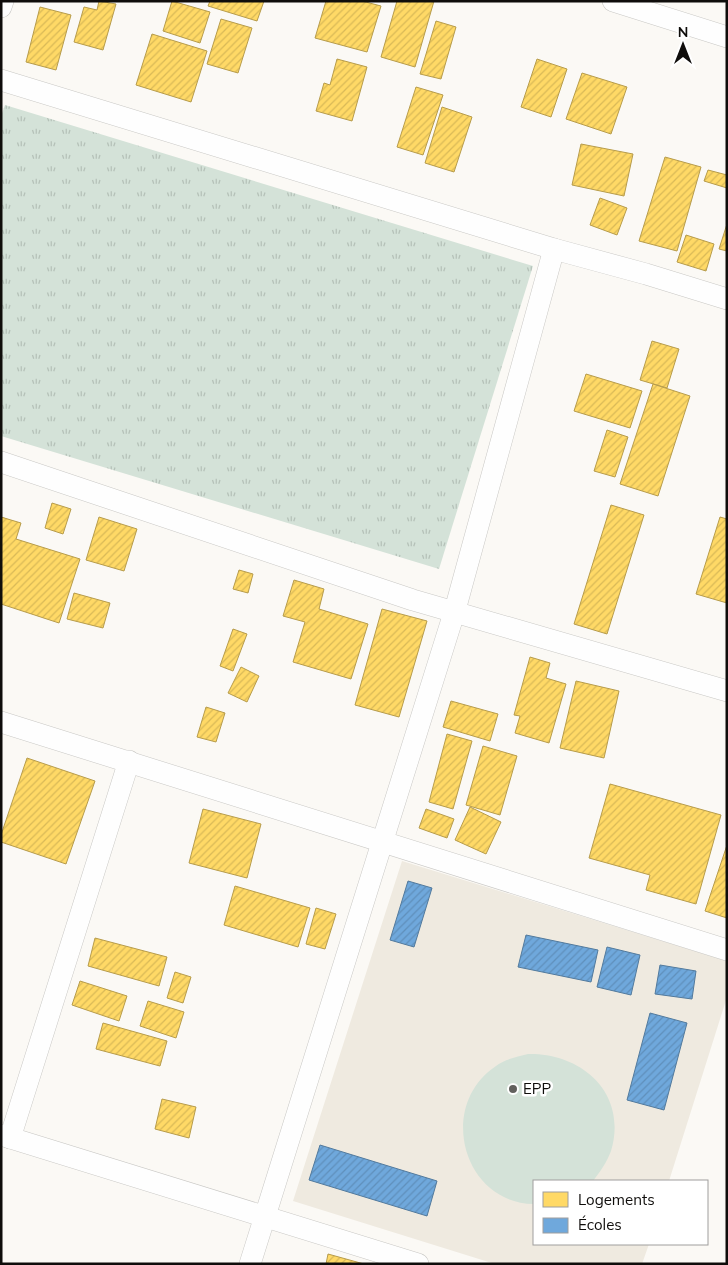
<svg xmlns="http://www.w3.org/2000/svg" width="728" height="1265" viewBox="0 0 728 1265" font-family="Mulish,sans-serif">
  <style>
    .built { fill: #efeae0 }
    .green { fill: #d4e2d8 }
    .park { fill: url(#park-tufts) }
    .homes { fill: url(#homes-hatch); stroke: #b79c4b }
    .schools { fill: url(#schools-hatch); stroke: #527a9d }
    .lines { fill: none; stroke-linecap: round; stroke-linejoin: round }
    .street-casing { stroke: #c9c8c5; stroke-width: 22 }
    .street { stroke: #fefefe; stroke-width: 21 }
    .poi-dot { fill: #62605d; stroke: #fff; stroke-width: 2 }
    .labels { text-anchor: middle; stroke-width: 5; stroke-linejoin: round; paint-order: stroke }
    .poi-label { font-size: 15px; fill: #0f0d0b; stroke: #fff; text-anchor: start }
  </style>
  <defs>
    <pattern id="park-tufts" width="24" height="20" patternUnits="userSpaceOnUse" patternTransform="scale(1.25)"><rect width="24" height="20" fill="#d4e2d8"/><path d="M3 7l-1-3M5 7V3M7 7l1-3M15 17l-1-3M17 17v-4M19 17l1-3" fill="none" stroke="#b5c1b8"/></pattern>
    <pattern id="homes-hatch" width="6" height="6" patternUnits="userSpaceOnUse" patternTransform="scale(1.25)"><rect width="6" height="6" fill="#ffd966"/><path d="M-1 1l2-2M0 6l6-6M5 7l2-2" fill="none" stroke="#d9b957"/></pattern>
    <pattern id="schools-hatch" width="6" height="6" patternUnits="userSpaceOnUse" patternTransform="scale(1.25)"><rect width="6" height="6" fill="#6fa8dc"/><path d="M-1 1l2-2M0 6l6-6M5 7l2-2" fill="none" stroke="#5f8fbb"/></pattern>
  </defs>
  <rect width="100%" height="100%" fill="#fbf9f5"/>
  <path class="built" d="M 402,861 L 727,961 L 727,997 L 669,1181 L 534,1181 L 534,1244 L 649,1244 L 642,1264 L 495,1264 L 293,1201 Z"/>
  <path class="green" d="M 528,1054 C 583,1053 628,1094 611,1151 C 607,1162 600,1172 593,1181 L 534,1181 L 534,1204 C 462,1203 437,1105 496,1066 C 505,1059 517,1057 528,1054 Z"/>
  <path class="park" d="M 5,105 L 533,266 L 439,569 L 1,436 L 1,116 Z"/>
  <g class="homes">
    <path d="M 99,1 L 116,4 L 103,50 L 74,42 L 84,7 L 97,10 Z"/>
    <path d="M 172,1 L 210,12 L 200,43 L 163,31 Z"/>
    <path d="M 210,1 L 264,1 L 257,21 L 208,6 Z"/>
    <path d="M 326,1 L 362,1 L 381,6 L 367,52 L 315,38 Z"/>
    <path d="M 397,1 L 434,1 L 415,67 L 381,57 Z"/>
    <path d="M 40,7 L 71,15 L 56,70 L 26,62 Z"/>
    <path d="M 221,19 L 252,28 L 238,73 L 207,64 Z"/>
    <path d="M 436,21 L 456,27 L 441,79 L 420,74 Z"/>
    <path d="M 152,34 L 207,51 L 191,102 L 136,85 Z"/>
    <path d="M 337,59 L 367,67 L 352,121 L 316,111 L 324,83 L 330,85 Z"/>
    <path d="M 537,59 L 567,69 L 551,117 L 521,107 Z"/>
    <path d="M 582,73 L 627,87 L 611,134 L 566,119 Z"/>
    <path d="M 416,87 L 443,95 L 423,155 L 397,147 Z"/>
    <path d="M 442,107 L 472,117 L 454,172 L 425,163 Z"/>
    <path d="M 581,144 L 633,154 L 624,196 L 572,185 Z"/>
    <path d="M 665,157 L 701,167 L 677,251 L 639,241 Z"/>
    <path d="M 708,170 L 727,175 L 727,188 L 704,181 Z"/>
    <path d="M 600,198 L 627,208 L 617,235 L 590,225 Z"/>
    <path d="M 727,224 L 727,251 L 719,249 Z"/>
    <path d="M 686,235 L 714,244 L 706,271 L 677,262 Z"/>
    <path d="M 652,341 L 679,349 L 667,388 L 640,380 Z"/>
    <path d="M 586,374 L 642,391 L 630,428 L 574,411 Z"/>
    <path d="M 653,384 L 690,396 L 658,496 L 620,484 Z"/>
    <path d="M 607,430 L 628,437 L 615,477 L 594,471 Z"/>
    <path d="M 52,503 L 71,509 L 63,534 L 45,528 Z"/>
    <path d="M 611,505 L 644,515 L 607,634 L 574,624 Z"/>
    <path d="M 1,517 L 20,524 L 4,565 L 1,564 Z"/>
    <path d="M 1,517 L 21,523 L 16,539 L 80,559 L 59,623 L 1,604 Z"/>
    <path d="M 99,517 L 137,529 L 124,571 L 86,560 Z"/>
    <path d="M 720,517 L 727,519 L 727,603 L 696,594 Z"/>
    <path d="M 239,570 L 253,574 L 248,593 L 233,589 Z"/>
    <path d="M 294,580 L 324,589 L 319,609 L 368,624 L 351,679 L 293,662 L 305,622 L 283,616 Z"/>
    <path d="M 74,593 L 110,603 L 103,628 L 67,619 Z"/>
    <path d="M 382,609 L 427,621 L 399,717 L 355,705 Z"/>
    <path d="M 233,629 L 247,634 L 233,671 L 220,666 Z"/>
    <path d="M 530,657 L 550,663 L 546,678 L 566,684 L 549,743 L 515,733 L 520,716 L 514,715 Z"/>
    <path d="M 241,667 L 259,676 L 247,702 L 228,693 Z"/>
    <path d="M 576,681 L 619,691 L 604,758 L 560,748 Z"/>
    <path d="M 451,701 L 498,714 L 490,741 L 443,727 Z"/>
    <path d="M 206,707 L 225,713 L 216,742 L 197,737 Z"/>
    <path d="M 447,734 L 472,741 L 453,809 L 429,802 Z"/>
    <path d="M 483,746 L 517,756 L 500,815 L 466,805 Z"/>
    <path d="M 27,758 L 95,781 L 66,864 L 1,842 L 1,835 Z"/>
    <path d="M 610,784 L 721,815 L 696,904 L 646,890 L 650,875 L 589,858 Z"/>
    <path d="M 470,807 L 501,822 L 486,854 L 455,840 Z"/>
    <path d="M 203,809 L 261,824 L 247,878 L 189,863 Z"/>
    <path d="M 426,809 L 454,819 L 447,838 L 419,828 Z"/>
    <path d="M 727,845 L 727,918 L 705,911 Z"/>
    <path d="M 235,886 L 310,908 L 298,947 L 224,925 Z"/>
    <path d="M 316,908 L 336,914 L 325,949 L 306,944 Z"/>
    <path d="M 95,938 L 167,957 L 159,986 L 88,966 Z"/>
    <path d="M 175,972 L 191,977 L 183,1003 L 167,998 Z"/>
    <path d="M 80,981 L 127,996 L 119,1021 L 72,1005 Z"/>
    <path d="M 148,1001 L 184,1012 L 176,1038 L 140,1026 Z"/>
    <path d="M 103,1023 L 167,1041 L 160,1066 L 96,1049 Z"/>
    <path d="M 162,1099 L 196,1107 L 189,1138 L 155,1129 Z"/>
    <path d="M 328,1254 L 364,1264 L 326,1264 Z"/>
  </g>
  <g class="schools">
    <path d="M 408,881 L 432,888 L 414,947 L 390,940 Z"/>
    <path d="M 526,935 L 598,950 L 591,982 L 518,967 Z"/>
    <path d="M 607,947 L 640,955 L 631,995 L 597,987 Z"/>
    <path d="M 660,965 L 696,971 L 692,999 L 655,994 Z"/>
    <path d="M 650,1013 L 687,1023 L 664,1110 L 627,1100 Z"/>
    <path d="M 320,1145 L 437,1181 L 427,1216 L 309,1180 Z"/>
  </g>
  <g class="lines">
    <g class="street-casing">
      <g id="street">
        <path d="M 613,1 L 727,37"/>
        <path d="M 1,7 L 3,1"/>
        <path d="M 1,80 L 554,249 L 646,274 L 727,299"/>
        <path d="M 1,462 L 413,600 L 727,691"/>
        <path d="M 1,722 L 727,950"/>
        <path d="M 1,1135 L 418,1264"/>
        <path d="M 10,1138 L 129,761"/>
        <path d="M 250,1264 L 455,610 L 554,249"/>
      </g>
    </g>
    <use href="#street" class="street"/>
  </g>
  <circle class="poi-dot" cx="513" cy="1089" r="5"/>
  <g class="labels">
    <g class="poi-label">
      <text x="523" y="1094">EPP</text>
    </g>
  </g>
  <rect width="728" height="1265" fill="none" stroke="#0f0d0b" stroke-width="5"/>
  <rect x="533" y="1180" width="175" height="65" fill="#ffffff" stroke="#9f9e9d"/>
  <rect x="543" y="1192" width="25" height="15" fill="#ffd966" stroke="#9f9e9d"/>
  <text x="578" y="1205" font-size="15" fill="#0f0d0b">Logements</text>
  <rect x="543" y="1218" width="25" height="15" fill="#6fa8dc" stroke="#9f9e9d"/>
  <text x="578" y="1230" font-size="15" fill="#0f0d0b">Écoles</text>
  <g transform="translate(683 45)" stroke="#ffffff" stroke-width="4" paint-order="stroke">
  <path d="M0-4L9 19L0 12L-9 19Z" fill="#0f0d0b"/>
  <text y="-8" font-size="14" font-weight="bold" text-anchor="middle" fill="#0f0d0b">N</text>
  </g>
</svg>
